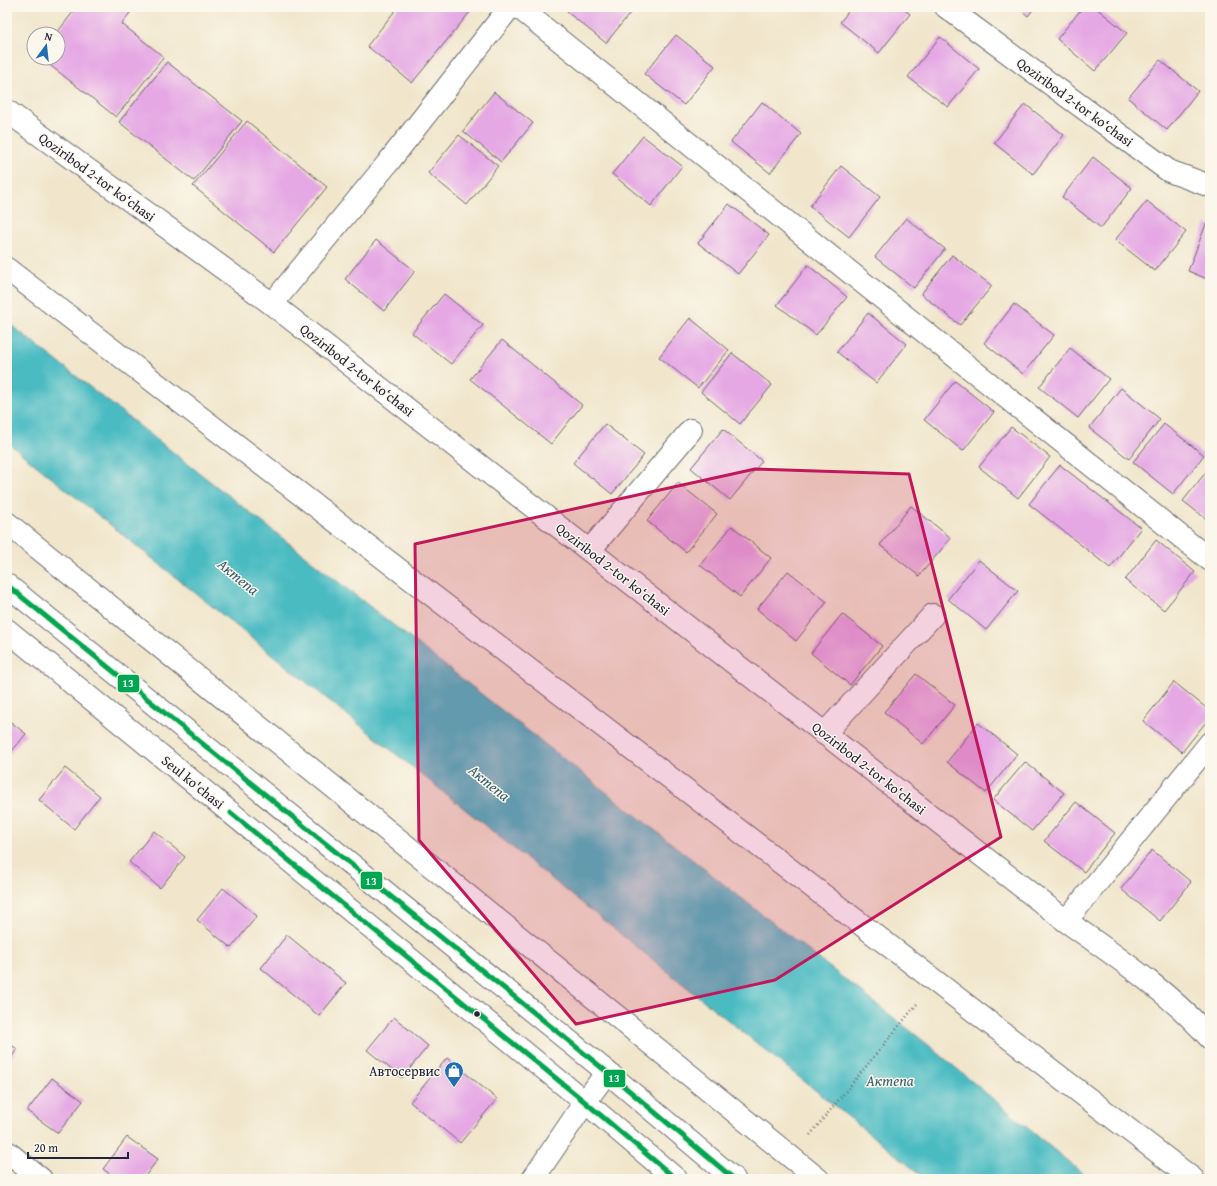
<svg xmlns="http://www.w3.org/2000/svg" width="1217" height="1186" viewBox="0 0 1217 1186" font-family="'Gentium Book Plus',serif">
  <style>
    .water { fill: #4cbbc2; stroke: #376e7e }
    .building { fill: #e5a8e4 }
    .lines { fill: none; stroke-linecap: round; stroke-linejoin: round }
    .minor-casing { stroke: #6a676e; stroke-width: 24 }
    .major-casing { stroke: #6a676e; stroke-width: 24 }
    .path { stroke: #6a676e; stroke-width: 2.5; stroke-dasharray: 1 3; stroke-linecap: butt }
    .minor { stroke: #fff; stroke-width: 22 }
    .major { stroke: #fff; stroke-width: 22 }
    .bus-1-casing { stroke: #fbf7ec; stroke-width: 8 }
    .bus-1 { stroke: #00a651; stroke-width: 5 }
    .marked { fill: #c2185b; fill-opacity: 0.2; stroke: #c2185b; stroke-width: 3; stroke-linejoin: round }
    .bus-dot { fill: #22223b; stroke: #fbf7ec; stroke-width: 1.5 }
    .labels { text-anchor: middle; stroke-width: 3; stroke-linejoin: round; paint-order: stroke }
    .street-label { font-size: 14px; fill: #22223b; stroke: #fbf7ec }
    .poi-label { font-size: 14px; fill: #22223b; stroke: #fbf7ec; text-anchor: end }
    .water-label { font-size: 15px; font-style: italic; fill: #335f71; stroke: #fbf7ec }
    .line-badge { stroke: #fbf7ec; stroke-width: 1.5 }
    .badge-label { font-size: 11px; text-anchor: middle; font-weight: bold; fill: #fff }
  </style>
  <rect width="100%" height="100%" fill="#fbf7ec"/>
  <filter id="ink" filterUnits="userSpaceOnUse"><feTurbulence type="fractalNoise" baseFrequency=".025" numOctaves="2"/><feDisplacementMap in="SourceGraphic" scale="8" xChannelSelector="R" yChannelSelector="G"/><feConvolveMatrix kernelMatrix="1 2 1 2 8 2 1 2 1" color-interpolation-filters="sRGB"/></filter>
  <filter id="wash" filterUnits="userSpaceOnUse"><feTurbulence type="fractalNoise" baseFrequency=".012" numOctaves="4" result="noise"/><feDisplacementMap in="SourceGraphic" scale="16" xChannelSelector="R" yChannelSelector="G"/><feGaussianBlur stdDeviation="0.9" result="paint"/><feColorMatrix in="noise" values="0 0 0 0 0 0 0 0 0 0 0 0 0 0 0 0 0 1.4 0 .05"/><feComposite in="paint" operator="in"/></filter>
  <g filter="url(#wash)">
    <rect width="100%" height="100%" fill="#f1e6cc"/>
    <path class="water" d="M 7,322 L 926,1043 L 1089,1179 L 926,1179 L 7,442 Z"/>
    <g id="blocks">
      <g class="building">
        <path d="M 77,7 L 134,7 L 122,24 L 164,57 L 116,117 L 41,58 L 58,58 L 58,34 L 56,34 Z"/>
        <path d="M 398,7 L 474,7 L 412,83 L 367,46 Z"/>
        <path d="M 571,7 L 635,7 L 606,43 L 567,12 Z"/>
        <path d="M 852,7 L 901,7 L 910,14 L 879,53 L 840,22 Z"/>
        <path d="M 1017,7 L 1035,7 L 1028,16 Z"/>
        <path d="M 1083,7 L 1095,7 L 1127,33 L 1095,71 L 1057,39 Z"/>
        <path d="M 676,35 L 715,66 L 684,105 L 644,74 Z"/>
        <path d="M 940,37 L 979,69 L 948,107 L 908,77 Z"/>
        <path d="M 1160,60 L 1198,91 L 1167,130 L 1128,98 Z"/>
        <path d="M 167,62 L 242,121 L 194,181 L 119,122 Z"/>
        <path d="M 494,92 L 533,123 L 501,162 L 463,131 Z"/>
        <path d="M 762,102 L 801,134 L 770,173 L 731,142 Z"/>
        <path d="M 1025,104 L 1064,135 L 1033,174 L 994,143 Z"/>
        <path d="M 247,121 L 327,187 L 274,252 L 193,186 Z"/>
        <path d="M 459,135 L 498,166 L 467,205 L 428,173 Z"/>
        <path d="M 643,136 L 682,166 L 651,206 L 612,174 Z"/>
        <path d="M 1093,157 L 1132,188 L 1101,228 L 1062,197 Z"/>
        <path d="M 841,166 L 880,197 L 849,237 L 810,206 Z"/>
        <path d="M 1147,201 L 1186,232 L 1155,271 L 1115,240 Z"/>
        <path d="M 729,204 L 769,235 L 738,274 L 698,243 Z"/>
        <path d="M 906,218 L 945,249 L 914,288 L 875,257 Z"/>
        <path d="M 1206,224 L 1210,226 L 1210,280 L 1188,271 Z"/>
        <path d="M 376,240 L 415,271 L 384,311 L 345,279 Z"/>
        <path d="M 952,255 L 992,286 L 960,325 L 921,294 Z"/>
        <path d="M 808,265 L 847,297 L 816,335 L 777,305 Z"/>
        <path d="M 444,294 L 483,325 L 451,364 L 412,333 Z"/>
        <path d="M 1014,304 L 1054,335 L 1023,374 L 984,343 Z"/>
        <path d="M 868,313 L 907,344 L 876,383 L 837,352 Z"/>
        <path d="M 690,318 L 729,350 L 698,388 L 659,357 Z"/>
        <path d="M 502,340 L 582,405 L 551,444 L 470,379 Z"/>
        <path d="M 1070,348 L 1109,379 L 1078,418 L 1039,387 Z"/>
        <path d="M 732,353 L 772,385 L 740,424 L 701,392 Z"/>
        <path d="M 955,381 L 994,412 L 963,451 L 924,420 Z"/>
        <path d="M 1121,388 L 1160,419 L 1129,459 L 1089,428 Z"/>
        <path d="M 605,424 L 644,455 L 612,494 L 573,463 Z"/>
        <path d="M 1164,424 L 1204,455 L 1173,494 L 1133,462 Z"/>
        <path d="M 1011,427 L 1050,457 L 1018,498 L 979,467 Z"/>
        <path d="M 723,429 L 762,461 L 730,500 L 691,468 Z"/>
        <path d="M 1060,465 L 1141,528 L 1110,568 L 1029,504 Z"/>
        <path d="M 1210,467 L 1210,522 L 1183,501 Z"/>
        <path d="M 678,483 L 717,514 L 686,552 L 647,521 Z"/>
        <path d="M 911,506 L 951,538 L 919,576 L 880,545 Z"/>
        <path d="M 732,526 L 771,558 L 740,597 L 700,565 Z"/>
        <path d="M 1156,540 L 1195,572 L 1164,610 L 1125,580 Z"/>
        <path d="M 979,560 L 1018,591 L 986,630 L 948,599 Z"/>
        <path d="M 788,571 L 827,602 L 796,641 L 757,609 Z"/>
        <path d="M 842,614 L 882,646 L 850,685 L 811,653 Z"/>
        <path d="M 916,674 L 955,705 L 923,744 L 884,712 Z"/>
        <path d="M 1174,682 L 1210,711 L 1210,717 L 1182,752 L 1143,721 Z"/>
        <path d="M 7,719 L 26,734 L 7,757 Z"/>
        <path d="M 978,723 L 1017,754 L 986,793 L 947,762 Z"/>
        <path d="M 1025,762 L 1064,793 L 1032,831 L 993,800 Z"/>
        <path d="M 65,768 L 100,796 L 74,829 L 39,800 Z"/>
        <path d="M 1076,802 L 1115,833 L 1084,872 L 1044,841 Z"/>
        <path d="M 154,831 L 185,857 L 160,888 L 129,862 Z"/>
        <path d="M 1152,850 L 1191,882 L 1160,921 L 1121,889 Z"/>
        <path d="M 223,888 L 257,916 L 231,948 L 197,920 Z"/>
        <path d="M 287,935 L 346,983 L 319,1016 L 261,968 Z"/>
        <path d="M 394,1017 L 428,1046 L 402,1078 L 367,1050 Z"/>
        <path d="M 7,1042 L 17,1049 L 7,1064 Z"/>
        <path d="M 447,1058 L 497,1099 L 460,1143 L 410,1102 Z"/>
        <path d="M 52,1078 L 83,1101 L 58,1133 L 27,1111 Z"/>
        <path d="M 127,1137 L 158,1159 L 143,1179 L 117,1179 L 103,1169 Z"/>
      </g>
    </g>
  </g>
  <g filter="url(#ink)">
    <use href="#blocks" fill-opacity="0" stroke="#6a676e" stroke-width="1"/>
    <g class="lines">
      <g class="minor-casing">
        <g id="minor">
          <path d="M 518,7 L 1210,560"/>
          <path d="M 946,7 L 1169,171 L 1210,186"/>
          <path d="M 7,111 L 272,304 L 1066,921 C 1117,957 1169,992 1210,1038"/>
          <path d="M 7,269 L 1193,1179"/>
          <path d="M 272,304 L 387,164 L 510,7"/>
          <path d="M 7,523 L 818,1179"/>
          <path d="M 590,550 L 691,430"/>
          <path d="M 824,734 L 933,615"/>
          <path d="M 1066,921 L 1210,743"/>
          <path d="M 7,1152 L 41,1179"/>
          <path d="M 533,1179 L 585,1102"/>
        </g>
      </g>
      <g class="major-casing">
        <g id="major">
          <path d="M 7,585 L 607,1072 L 734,1179"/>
          <path d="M 7,630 L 585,1102 L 676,1179"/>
          <path d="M 585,1102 L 607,1072"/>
        </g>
      </g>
      <path class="path" d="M 810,1135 L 917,1004"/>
      <use href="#minor" class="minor"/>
      <use href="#major" class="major"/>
      <g class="bus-1-casing">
        <g id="bus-1">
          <path d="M 7,585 L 607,1072 L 734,1179"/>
          <path d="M 231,813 L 585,1102 L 676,1179"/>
        </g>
      </g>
      <use href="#bus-1" class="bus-1"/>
    </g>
  </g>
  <path class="marked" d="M 755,469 L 909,474 L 1001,837 L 775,980 L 576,1024 L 419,840 L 415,544 Z"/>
  <defs>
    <g id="shop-pin" transform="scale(1)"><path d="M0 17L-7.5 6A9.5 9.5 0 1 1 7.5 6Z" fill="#1f6fb2" stroke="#fbf7ec"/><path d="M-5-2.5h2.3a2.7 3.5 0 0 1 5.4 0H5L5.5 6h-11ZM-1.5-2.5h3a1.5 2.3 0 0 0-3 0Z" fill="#fff"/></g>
  </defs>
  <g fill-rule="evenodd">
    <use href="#shop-pin" x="454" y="1071"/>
  </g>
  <circle class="bus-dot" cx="477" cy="1014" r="3.5"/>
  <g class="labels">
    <g class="street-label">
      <text transform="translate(1075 102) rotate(36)" y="5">Qoziribod 2-tor ko‘chasi</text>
      <text transform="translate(97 177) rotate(36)" y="5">Qoziribod 2-tor ko‘chasi</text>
      <text transform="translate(357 370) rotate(38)" y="5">Qoziribod 2-tor ko‘chasi</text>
      <text transform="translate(613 569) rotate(38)" y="5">Qoziribod 2-tor ko‘chasi</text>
      <text transform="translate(869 768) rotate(38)" y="5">Qoziribod 2-tor ko‘chasi</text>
      <text transform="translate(193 782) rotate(39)" y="5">Seul ko'chasi</text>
    </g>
    <g class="poi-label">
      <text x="440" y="1076">Автосервис</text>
    </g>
    <g class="water-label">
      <text transform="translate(238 577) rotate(39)" y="5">Актепа</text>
      <text transform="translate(489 783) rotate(39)" y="5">Актепа</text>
      <text x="890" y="1086">Актепа</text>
    </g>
  </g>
  <g class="line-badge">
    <rect x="117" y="674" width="23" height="19" rx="4" fill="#00a651"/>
    <rect x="360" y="871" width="23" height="19" rx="4" fill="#00a651"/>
    <rect x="603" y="1069" width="23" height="19" rx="4" fill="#00a651"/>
  </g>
  <g class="badge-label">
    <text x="128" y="687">13</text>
    <text x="371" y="885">13</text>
    <text x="614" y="1082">13</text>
  </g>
  <rect width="1217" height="1186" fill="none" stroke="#fbf7ec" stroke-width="24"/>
  <g transform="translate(46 46) rotate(15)"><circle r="19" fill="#fbf7ec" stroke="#a4a2a5"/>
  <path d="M0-3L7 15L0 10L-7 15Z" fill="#1f6fb2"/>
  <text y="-6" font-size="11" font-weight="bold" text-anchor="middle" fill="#22223b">N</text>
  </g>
  <path d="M28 1152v6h100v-6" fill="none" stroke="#22223b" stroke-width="2"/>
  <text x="34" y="1152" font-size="12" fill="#22223b" stroke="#fbf7ec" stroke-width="3" paint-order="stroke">20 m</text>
</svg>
